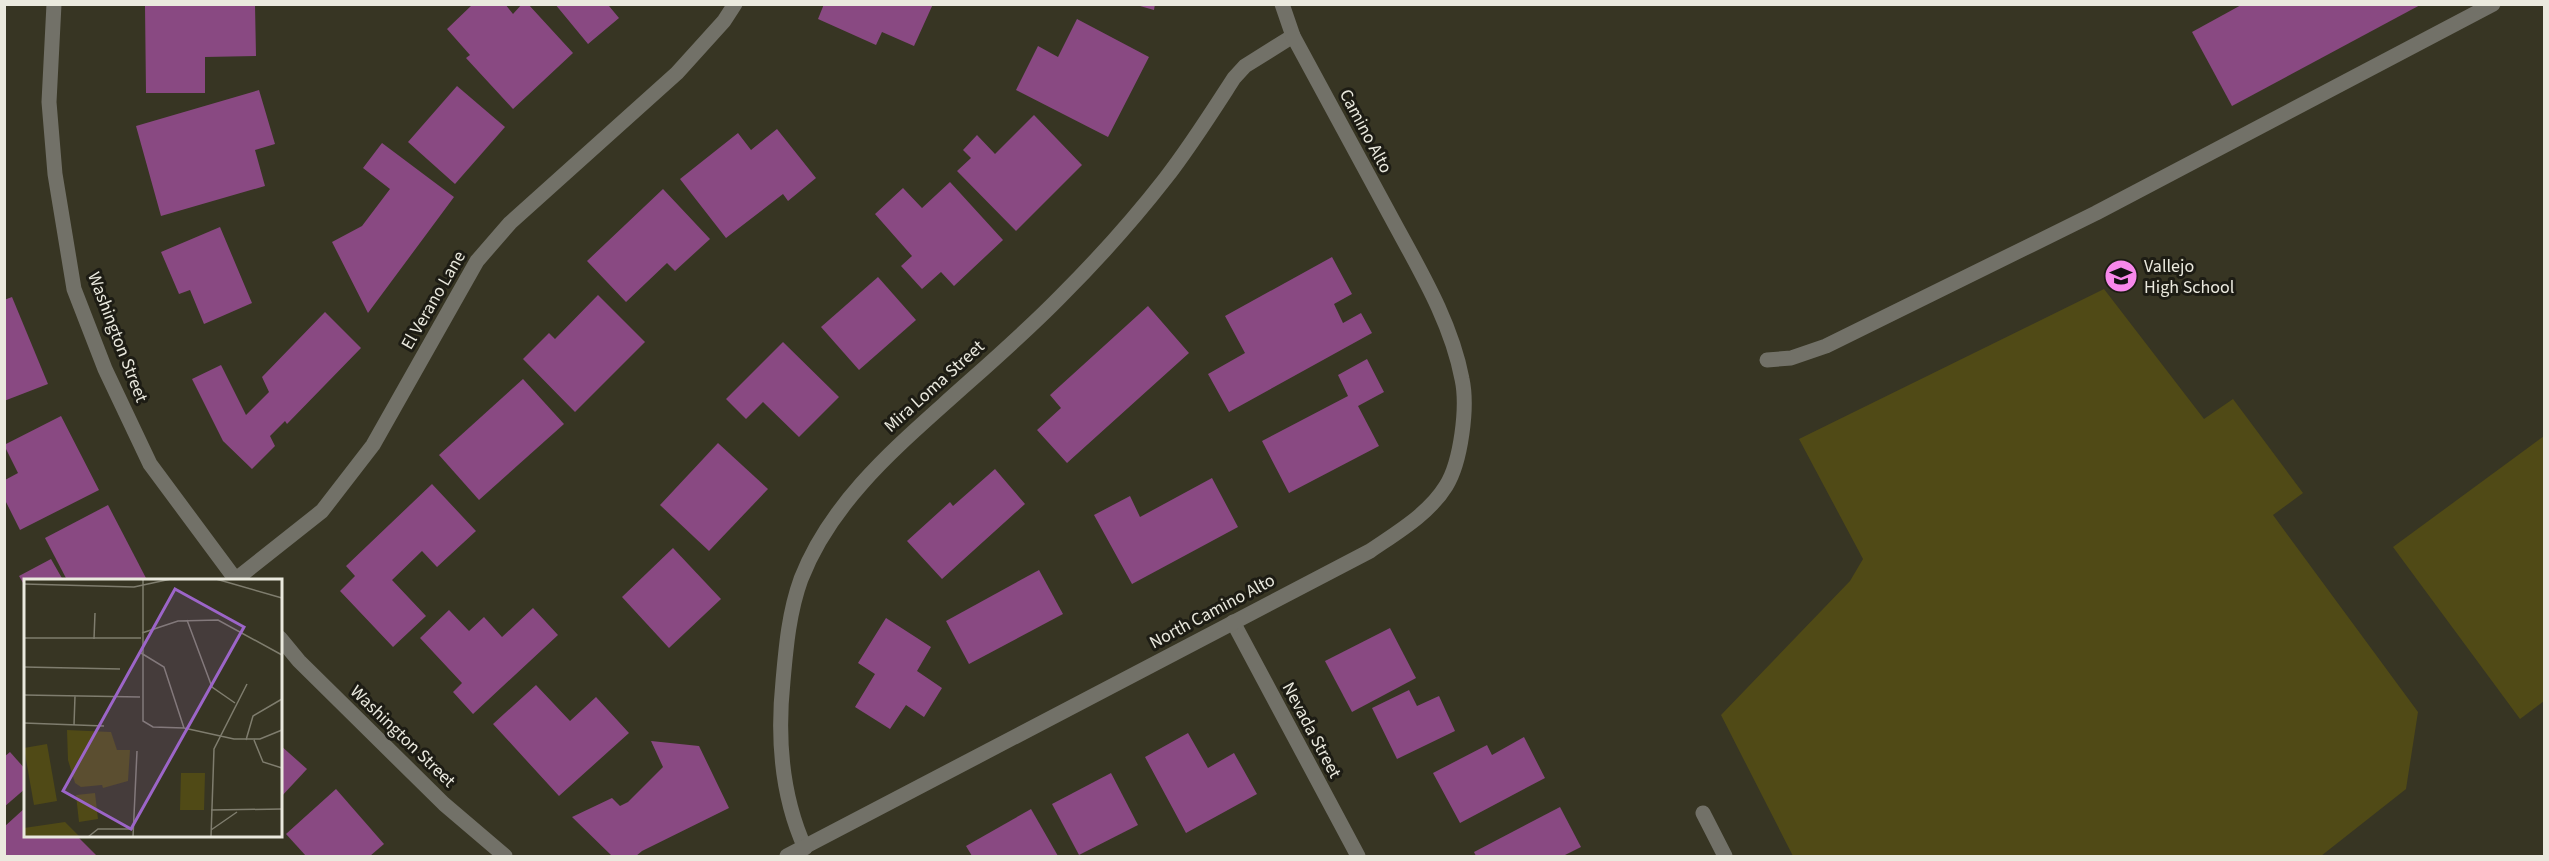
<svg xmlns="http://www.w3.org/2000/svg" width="2549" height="861" viewBox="0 0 2549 861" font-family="'Source Sans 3',sans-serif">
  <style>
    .green { fill: #504a16 }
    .building { fill: #894982 }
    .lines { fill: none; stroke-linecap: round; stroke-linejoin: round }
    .service { stroke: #727168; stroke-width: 15 }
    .minor { stroke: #727168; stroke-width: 15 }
    .tertiary { stroke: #727168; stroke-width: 15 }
    .labels { text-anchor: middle; stroke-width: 6; stroke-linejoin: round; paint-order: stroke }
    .street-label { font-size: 18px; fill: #eae9de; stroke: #1d1c14 }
    .poi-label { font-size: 18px; fill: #eae9de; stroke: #1d1c14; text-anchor: start }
    .inset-road { fill: none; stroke: #7f7d6e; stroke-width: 1.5 }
    .view { fill: #9c65c8; fill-opacity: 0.15; stroke: #9c65c8; stroke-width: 3 }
    .inset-edge { fill: none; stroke: #eae9de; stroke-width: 3 }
  </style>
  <rect width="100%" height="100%" fill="#373523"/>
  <g class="green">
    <path d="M 2104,289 L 2204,419 L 2233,399 L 2303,493 L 2273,515 L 2418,712 L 2406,789 L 2321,856 L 1793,856 L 1721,715 L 1850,581 L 1863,559 L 1799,439 Z"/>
    <path d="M 2544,436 L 2544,701 L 2520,719 L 2393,547 Z"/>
  </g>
  <g class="building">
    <path d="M 473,4 L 505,4 L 513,14 L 522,4 L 528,4 L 573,53 L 513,109 L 466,58 L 470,55 L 447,29 Z"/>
    <path d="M 555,4 L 612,4 L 609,6 L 619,18 L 588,44 Z"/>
    <path d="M 824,4 L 933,4 L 914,46 L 882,32 L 876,45 L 818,19 Z"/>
    <path d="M 1133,4 L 1155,4 L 1154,10 Z"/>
    <path d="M 2243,4 L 2422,4 L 2232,106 L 2192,32 Z"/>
    <path d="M 255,5 L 256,56 L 205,57 L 205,93 L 146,93 L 145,6 Z"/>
    <path d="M 1077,19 L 1149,57 L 1108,137 L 1016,90 L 1038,46 L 1058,57 Z"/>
    <path d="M 457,86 L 505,127 L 455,184 L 408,142 Z"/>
    <path d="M 259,90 L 275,144 L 255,150 L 265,186 L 161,216 L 136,126 Z"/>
    <path d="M 1034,115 L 1082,165 L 1016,231 L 957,171 L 971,158 L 963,150 L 977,135 L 995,154 Z"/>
    <path d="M 777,129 L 816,178 L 788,201 L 783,194 L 726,238 L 680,179 L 738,133 L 751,150 Z"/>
    <path d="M 382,143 L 454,197 L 368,313 L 332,242 L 362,226 L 390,189 L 363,168 Z"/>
    <path d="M 950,182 L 1003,240 L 954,286 L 941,272 L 922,289 L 901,266 L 912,256 L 875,214 L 903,188 L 922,208 Z"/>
    <path d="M 663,189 L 710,239 L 675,271 L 667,263 L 626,302 L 587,261 Z"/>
    <path d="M 220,227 L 252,303 L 204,324 L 190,290 L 179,294 L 161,252 Z"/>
    <path d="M 1332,257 L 1352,294 L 1334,304 L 1343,323 L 1361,313 L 1372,333 L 1229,412 L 1208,374 L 1245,353 L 1225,316 Z"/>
    <path d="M 878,277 L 916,320 L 859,370 L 821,327 Z"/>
    <path d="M 598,295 L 645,342 L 575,412 L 523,359 L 549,333 L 555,339 Z"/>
    <path d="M 12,297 L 48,384 L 4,401 L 4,300 Z"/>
    <path d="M 1148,306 L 1189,353 L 1067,463 L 1037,430 L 1061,408 L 1050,395 Z"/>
    <path d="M 325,312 L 361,348 L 287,424 L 285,421 L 270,436 L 275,446 L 252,469 L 223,441 L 192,379 L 221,365 L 246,415 L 269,392 L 262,377 Z"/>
    <path d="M 783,342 L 839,397 L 799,437 L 763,402 L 746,419 L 726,399 Z"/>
    <path d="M 1367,359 L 1384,392 L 1358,406 L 1379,446 L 1289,493 L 1262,441 L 1348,396 L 1338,375 Z"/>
    <path d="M 523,379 L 564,424 L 479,500 L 439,455 Z"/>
    <path d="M 61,416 L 99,490 L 20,530 L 5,500 L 5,480 L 18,473 L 4,445 Z"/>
    <path d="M 718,443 L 768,489 L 709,551 L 660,505 Z"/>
    <path d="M 995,469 L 1025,504 L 942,579 L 907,541 L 950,502 L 953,506 Z"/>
    <path d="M 1212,478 L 1238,527 L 1132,584 L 1094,515 L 1130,496 L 1140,517 Z"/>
    <path d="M 432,484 L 476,531 L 437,567 L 422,551 L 392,580 L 426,616 L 393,647 L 340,591 L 355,576 L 346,566 Z"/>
    <path d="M 108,505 L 147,580 L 67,580 L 45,538 Z"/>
    <path d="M 673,548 L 721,599 L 669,648 L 622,597 Z"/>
    <path d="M 51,559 L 63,580 L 26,580 L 26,588 L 19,576 Z"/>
    <path d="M 1039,570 L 1063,614 L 969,664 L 946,621 Z"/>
    <path d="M 533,608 L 558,635 L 473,714 L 453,692 L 462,683 L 420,638 L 449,610 L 469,631 L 484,617 L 502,637 Z"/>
    <path d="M 886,618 L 931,647 L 917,671 L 942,688 L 924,717 L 906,705 L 890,729 L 855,707 L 875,674 L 858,663 Z"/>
    <path d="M 1390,628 L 1416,678 L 1352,712 L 1325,661 Z"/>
    <path d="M 536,685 L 570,721 L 596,697 L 629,733 L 559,796 L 493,724 Z"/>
    <path d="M 1409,690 L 1417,706 L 1439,696 L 1455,731 L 1397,759 L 1372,708 Z"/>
    <path d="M 1188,733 L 1208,768 L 1234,753 L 1257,794 L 1186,833 L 1145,757 Z"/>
    <path d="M 1524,737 L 1545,778 L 1460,823 L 1433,773 L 1487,745 L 1492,755 Z"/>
    <path d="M 651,741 L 699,746 L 729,808 L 642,851 L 636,856 L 612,856 L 572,817 L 612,798 L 620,806 L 628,802 L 663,767 Z"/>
    <path d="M 280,745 L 307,769 L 280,798 Z"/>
    <path d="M 10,752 L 26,770 L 26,788 L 4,807 L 4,757 Z"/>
    <path d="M 1111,773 L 1138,825 L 1079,855 L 1052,804 Z"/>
    <path d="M 336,789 L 384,844 L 370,856 L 306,856 L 286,834 Z"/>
    <path d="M 26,807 L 26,836 L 77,836 L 97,856 L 4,856 L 4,827 Z"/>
    <path d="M 1560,807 L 1581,847 L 1563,856 L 1476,856 L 1474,852 Z"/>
    <path d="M 1031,809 L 1058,856 L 972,856 L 966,846 Z"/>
  </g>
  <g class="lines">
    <g class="service">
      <path d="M 1767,360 L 1791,358 L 1826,346 L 2096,213 L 2493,4"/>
      <path d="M 1703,813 L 1725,856"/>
    </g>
    <g class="minor">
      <path d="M 54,4 L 49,102 L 55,174 L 74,289 L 105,369 L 150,464 L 236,580"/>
      <path d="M 235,580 L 322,511 L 373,445 L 477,261 L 510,223 L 677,73 L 724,21 L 735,4"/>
      <path d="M 1233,622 L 1358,856"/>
      <path d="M 280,638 L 299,661 L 444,804 L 505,856"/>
      <path d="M 805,848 C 781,795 777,739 783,681 C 786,647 789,612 801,579 C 829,507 887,455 943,405 C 983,369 1024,334 1061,296 C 1098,259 1133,220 1165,179 C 1190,147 1212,112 1234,78 L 1245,66 L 1293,36"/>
    </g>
    <path class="tertiary" d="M 787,856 L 1370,551 C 1396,533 1429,514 1446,486 C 1461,462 1468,407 1462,379 C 1451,321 1419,269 1391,217 C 1358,157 1326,96 1293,36 L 1282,4"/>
  </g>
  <defs>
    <g id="school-disc" transform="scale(1.725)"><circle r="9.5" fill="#f788eb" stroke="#1d1c14"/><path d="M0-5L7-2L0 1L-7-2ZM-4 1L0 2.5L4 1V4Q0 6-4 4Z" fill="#111"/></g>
  </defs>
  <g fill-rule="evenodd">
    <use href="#school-disc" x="2121" y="276"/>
  </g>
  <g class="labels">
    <g class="street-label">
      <text transform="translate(1366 131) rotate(62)" y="6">Camino Alto</text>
      <text transform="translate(433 300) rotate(-60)" y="6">El Verano Lane</text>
      <text transform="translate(118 337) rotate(69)" y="6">Washington Street</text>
      <text transform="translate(934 386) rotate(-42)" y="6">Mira Loma Street</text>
      <text transform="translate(1212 611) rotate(-28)" y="6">North Camino Alto</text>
      <text transform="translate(1312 730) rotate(62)" y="6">Nevada Street</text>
      <text transform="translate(403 736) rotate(44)" y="6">Washington Street</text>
    </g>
    <g class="poi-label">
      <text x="2144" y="272">Vallejo<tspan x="2144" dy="21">High School</tspan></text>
    </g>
  </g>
  <g transform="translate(24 579)">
    <rect width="258" height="258" fill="#373523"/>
    <path d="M 43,151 L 87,153 L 93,171 L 106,171 L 104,202 L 79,209 L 78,206 L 57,208 L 51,204 L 44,181 ZM 23,165 L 33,222 L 10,226 L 0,169 ZM 157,194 L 181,194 L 180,231 L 156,231 ZM 71,214 L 74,240 L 55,243 L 52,216 ZM 41,243 L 56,258 L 0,258 L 0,249 Z" fill="#504a16"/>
    <path class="inset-road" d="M 119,0 L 119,142 L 129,148 L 160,149 L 210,160 L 236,160 L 258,151M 192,0 L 258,19M 0,5 L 110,8 L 147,0M 163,41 L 188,108 L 211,124M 118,54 L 154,42 L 194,41 L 258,76M 0,59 L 117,59M 70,60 L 71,34M 117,74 L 140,88 L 160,149M 0,88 L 96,90M 0,116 L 116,118M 0,144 L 80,147M 50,146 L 51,117M 222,161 L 229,137 L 258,120M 230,161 L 239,183 L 258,189M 187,231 L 258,230M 187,251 L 213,233M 64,258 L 74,250 L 110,250M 109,258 L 113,172M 187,258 L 190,170 L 223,105"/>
    <path class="view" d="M 151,10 L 220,48 L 107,250 L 39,212 Z"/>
    <rect width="258" height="258" class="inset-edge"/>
  </g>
  <rect width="2549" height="861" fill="none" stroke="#eae9de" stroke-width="12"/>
</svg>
